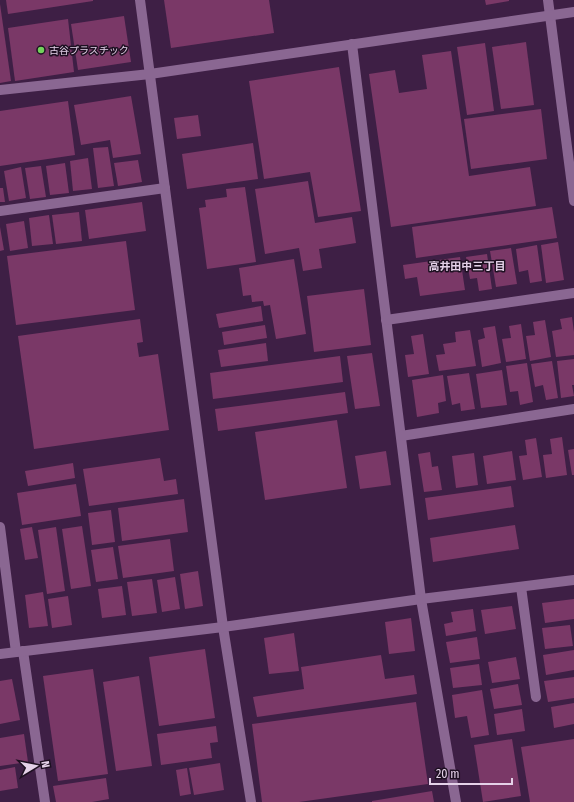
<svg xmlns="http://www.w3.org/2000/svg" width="574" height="802" viewBox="0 0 574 802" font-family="'Fira Sans Condensed','Noto Sans JP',sans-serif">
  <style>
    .building { fill: #7a3867 }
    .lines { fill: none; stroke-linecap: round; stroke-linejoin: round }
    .minor { stroke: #8a6792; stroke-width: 10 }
    .poi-dot { fill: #73d25c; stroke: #1d1021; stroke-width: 1.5 }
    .labels { text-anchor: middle; stroke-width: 3; stroke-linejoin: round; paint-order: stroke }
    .poi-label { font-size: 10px; fill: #e4d1e8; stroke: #1d1021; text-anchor: start }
    .neighbourhood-label { font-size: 11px; font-weight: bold; fill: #e4d1e8; stroke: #1d1021 }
  </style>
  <rect width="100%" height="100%" fill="#3e1f45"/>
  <g class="building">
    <path d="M 6,0 L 93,0 L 93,1 L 8,14 Z"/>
    <path d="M 164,0 L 269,0 L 274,33 L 171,48 Z"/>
    <path d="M 485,0 L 509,0 L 509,1 L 486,5 Z"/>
    <path d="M 0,4 L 11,81 L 0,83 Z"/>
    <path d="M 124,16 L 131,62 L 78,70 L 71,24 Z"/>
    <path d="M 68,19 L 74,72 L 15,81 L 8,28 Z"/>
    <path d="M 526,42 L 534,105 L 501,109 L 492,47 Z"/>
    <path d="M 485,43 L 494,111 L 467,115 L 457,47 Z"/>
    <path d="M 451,51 L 469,176 L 530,167 L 536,206 L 391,227 L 369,74 L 395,70 L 399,93 L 427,89 L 422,55 Z"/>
    <path d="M 339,67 L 361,211 L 318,217 L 310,172 L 264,179 L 249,81 Z"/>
    <path d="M 131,96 L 141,154 L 113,158 L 110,140 L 81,145 L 74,105 Z"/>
    <path d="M 68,101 L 75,155 L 0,166 L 0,111 Z"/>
    <path d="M 541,109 L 547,159 L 471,169 L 464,119 Z"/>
    <path d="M 198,115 L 201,136 L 177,139 L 174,118 Z"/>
    <path d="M 253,143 L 258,179 L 187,189 L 182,154 Z"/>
    <path d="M 108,147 L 114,186 L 98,188 L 93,148 Z"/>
    <path d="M 88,158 L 92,189 L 73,191 L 70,161 Z"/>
    <path d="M 138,160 L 142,182 L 118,186 L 114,163 Z"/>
    <path d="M 65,163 L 69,193 L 50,195 L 46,166 Z"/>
    <path d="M 41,166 L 46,197 L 30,199 L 25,168 Z"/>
    <path d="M 21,167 L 26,198 L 9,201 L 4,171 Z"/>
    <path d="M 308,181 L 315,223 L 352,217 L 356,243 L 319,249 L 322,268 L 303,271 L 299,248 L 265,254 L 255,189 Z"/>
    <path d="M 245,187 L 256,262 L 207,269 L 199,208 L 206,207 L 205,200 L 227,197 L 226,189 Z"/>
    <path d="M 0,188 L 3,188 L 5,202 L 0,202 Z"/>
    <path d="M 142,202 L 146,231 L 89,239 L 85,210 Z"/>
    <path d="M 552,207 L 557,238 L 416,258 L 412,227 Z"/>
    <path d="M 79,212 L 82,241 L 56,244 L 52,215 Z"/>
    <path d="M 49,215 L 53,244 L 32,246 L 29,218 Z"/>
    <path d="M 24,221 L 28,248 L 10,251 L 6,224 Z"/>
    <path d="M 0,227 L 4,250 L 0,251 Z"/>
    <path d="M 126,241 L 135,310 L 16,325 L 7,256 Z"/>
    <path d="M 558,242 L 564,280 L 546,283 L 541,245 Z"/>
    <path d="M 537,245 L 542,281 L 530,283 L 528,270 L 519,272 L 516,249 Z"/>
    <path d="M 511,248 L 517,284 L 496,287 L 490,251 Z"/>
    <path d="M 487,254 L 492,289 L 479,291 L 477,278 L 470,279 L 466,257 Z"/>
    <path d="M 460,257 L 465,290 L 420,296 L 417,277 L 405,279 L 403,265 Z"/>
    <path d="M 294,259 L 306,334 L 276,339 L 270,305 L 264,306 L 263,301 L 252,302 L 251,295 L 243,296 L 239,268 Z"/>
    <path d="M 364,289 L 371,345 L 314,352 L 307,296 Z"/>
    <path d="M 261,306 L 263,321 L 219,328 L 216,314 Z"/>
    <path d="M 572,317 L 574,332 L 574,355 L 556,357 L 552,331 L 562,329 L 560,319 Z"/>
    <path d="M 140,319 L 143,342 L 137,343 L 139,357 L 158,354 L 169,430 L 34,449 L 18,336 Z"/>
    <path d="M 545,320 L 551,357 L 530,361 L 526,336 L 535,335 L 533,322 Z"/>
    <path d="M 521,324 L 526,359 L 506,362 L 502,339 L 511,338 L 509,326 Z"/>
    <path d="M 265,325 L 267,338 L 224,345 L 222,332 Z"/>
    <path d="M 495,326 L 501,363 L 482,367 L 478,340 L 485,338 L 483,328 Z"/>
    <path d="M 470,330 L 476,366 L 439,371 L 436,355 L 445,354 L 443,344 L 456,342 L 455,332 Z"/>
    <path d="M 423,334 L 429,374 L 408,377 L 405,355 L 414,354 L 411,336 Z"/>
    <path d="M 266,343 L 268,361 L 221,367 L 218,350 Z"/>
    <path d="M 372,353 L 380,406 L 355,409 L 347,356 Z"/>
    <path d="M 340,356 L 343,382 L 213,399 L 210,373 Z"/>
    <path d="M 574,359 L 574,385 L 572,385 L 574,396 L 561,398 L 557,361 Z"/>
    <path d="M 552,361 L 558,398 L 546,400 L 543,385 L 535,387 L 531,364 Z"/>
    <path d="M 527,363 L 533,402 L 520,405 L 518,391 L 510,392 L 506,366 Z"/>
    <path d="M 502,370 L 507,405 L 481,408 L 476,374 Z"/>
    <path d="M 469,373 L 475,409 L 461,411 L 460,403 L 452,405 L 447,376 Z"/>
    <path d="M 443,375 L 446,401 L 438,403 L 439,413 L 417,417 L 412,380 Z"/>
    <path d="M 345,392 L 348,413 L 218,431 L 215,409 Z"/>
    <path d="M 337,420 L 347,488 L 265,500 L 255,432 Z"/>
    <path d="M 562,437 L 567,475 L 546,478 L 543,455 L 552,454 L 550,439 Z"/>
    <path d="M 536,438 L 542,477 L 523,480 L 519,456 L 527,455 L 525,440 Z"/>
    <path d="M 574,449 L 574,475 L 572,475 L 568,450 Z"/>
    <path d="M 386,451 L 391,485 L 360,489 L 355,456 Z"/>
    <path d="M 512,451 L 516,480 L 487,484 L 483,456 Z"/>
    <path d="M 430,452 L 432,467 L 438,466 L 442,490 L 424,492 L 418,454 Z"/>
    <path d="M 474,453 L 478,485 L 456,488 L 452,456 Z"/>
    <path d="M 160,458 L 164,481 L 176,479 L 178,494 L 89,506 L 83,469 Z"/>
    <path d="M 73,463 L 75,478 L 28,486 L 25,471 Z"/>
    <path d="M 76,484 L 81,516 L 22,525 L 17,493 Z"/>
    <path d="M 511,486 L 514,507 L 428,520 L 425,498 Z"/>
    <path d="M 184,499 L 188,532 L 122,541 L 118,508 Z"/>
    <path d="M 111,510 L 115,542 L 92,545 L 88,513 Z"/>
    <path d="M 515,525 L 519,549 L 433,562 L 430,538 Z"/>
    <path d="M 82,526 L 91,586 L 71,589 L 62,529 Z"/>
    <path d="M 32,527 L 38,558 L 25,560 L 20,529 Z"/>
    <path d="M 56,527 L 65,591 L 47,594 L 38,530 Z"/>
    <path d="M 170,539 L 174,571 L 123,578 L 118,546 Z"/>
    <path d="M 113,547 L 118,579 L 96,582 L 91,550 Z"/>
    <path d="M 198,571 L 203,606 L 185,609 L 180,574 Z"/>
    <path d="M 175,577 L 180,609 L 162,612 L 157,580 Z"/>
    <path d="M 152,579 L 157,613 L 132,616 L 127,582 Z"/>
    <path d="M 122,586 L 126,615 L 102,618 L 98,589 Z"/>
    <path d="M 43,592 L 48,626 L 29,628 L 25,595 Z"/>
    <path d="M 68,596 L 72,625 L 52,628 L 48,599 Z"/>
    <path d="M 574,599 L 574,619 L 545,623 L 542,603 Z"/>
    <path d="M 512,606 L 516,629 L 485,634 L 481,610 Z"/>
    <path d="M 473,609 L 476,631 L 446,636 L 444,624 L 453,622 L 451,612 Z"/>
    <path d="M 411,618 L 415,651 L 389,654 L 385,622 Z"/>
    <path d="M 570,625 L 573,646 L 545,649 L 542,628 Z"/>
    <path d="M 294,633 L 299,671 L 269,674 L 264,638 Z"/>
    <path d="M 477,637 L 480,659 L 450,663 L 446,642 Z"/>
    <path d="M 205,649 L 215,718 L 159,726 L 149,657 Z"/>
    <path d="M 574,650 L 574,670 L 546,675 L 543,655 Z"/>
    <path d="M 381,655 L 385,679 L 414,675 L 417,694 L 257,717 L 253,697 L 304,689 L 301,667 Z"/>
    <path d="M 516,657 L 520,679 L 492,683 L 488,662 Z"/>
    <path d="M 479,664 L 482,685 L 453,688 L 450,668 Z"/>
    <path d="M 93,669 L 108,774 L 58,781 L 43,676 Z"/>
    <path d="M 139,676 L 152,766 L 116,771 L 103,682 Z"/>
    <path d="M 574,677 L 574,698 L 548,702 L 544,681 Z"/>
    <path d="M 12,679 L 20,720 L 0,724 L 0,681 Z"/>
    <path d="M 518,684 L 522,705 L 494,709 L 490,689 Z"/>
    <path d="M 482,690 L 489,735 L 471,738 L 467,716 L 455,718 L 452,695 Z"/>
    <path d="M 416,702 L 428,784 L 299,802 L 262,802 L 252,724 Z"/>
    <path d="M 574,703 L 574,724 L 554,728 L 551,707 Z"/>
    <path d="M 522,709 L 525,731 L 497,735 L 494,714 Z"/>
    <path d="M 216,726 L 218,742 L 210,743 L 212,758 L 161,765 L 157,734 Z"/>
    <path d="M 24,734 L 28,762 L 0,766 L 0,738 Z"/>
    <path d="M 512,739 L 521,796 L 483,802 L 474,745 Z"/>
    <path d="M 574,739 L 574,802 L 530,802 L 521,747 Z"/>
    <path d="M 220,763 L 224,790 L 194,795 L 189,768 Z"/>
    <path d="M 15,767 L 18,788 L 0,791 L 0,770 Z"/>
    <path d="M 187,768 L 191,794 L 180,796 L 176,770 Z"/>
    <path d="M 106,778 L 109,799 L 92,802 L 56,802 L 53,786 Z"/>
    <path d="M 432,791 L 434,802 L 372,802 L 372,801 Z"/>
  </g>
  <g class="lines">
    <g class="minor">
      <path d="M 140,0 L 223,627 L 251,802"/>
      <path d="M 548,0 L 574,201"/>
      <path d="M 352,44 L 421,599 L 456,802"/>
      <path d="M 0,90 L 150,74 L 574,12"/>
      <path d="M 0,211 L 165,188"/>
      <path d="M 386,320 L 574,293"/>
      <path d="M 401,436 L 574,409"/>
      <path d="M 0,527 L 16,652"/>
      <path d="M 521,587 L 536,697"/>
      <path d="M 23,651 L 45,802"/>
      <path d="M 0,654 L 223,627 L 421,599 L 574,580"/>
    </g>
  </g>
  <circle class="poi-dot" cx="41" cy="50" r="4"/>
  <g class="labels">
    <g class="poi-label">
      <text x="49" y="54">古谷プラスチック</text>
    </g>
    <g class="neighbourhood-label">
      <text x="467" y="270">高井田中三丁目</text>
    </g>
  </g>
  <g transform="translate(36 766) rotate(80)" stroke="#1d1021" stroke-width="3" paint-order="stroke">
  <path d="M0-3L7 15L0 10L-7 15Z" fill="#e4d1e8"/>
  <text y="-6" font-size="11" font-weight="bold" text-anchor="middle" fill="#e4d1e8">N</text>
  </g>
  <path d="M430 778v6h82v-6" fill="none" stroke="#e4d1e8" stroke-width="2"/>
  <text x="436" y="778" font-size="12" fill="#e4d1e8" stroke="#1d1021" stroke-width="3" paint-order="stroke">20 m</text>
</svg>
